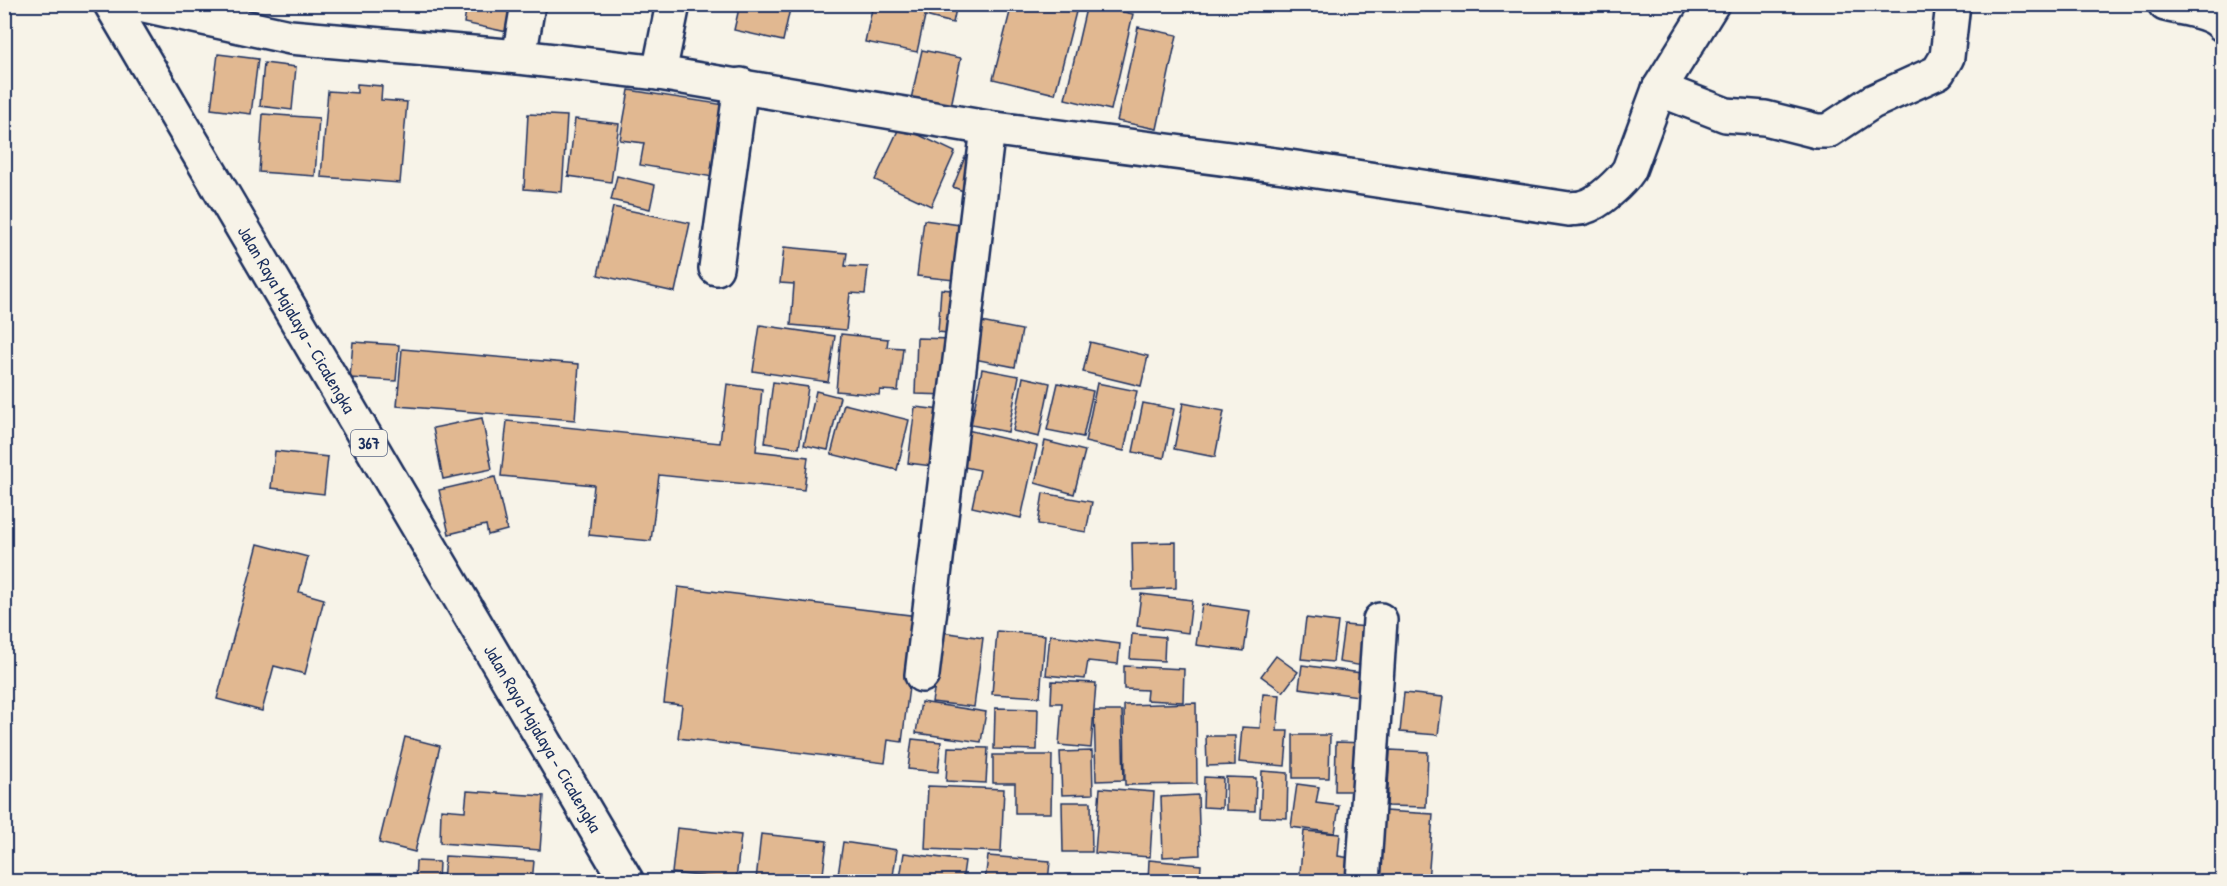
<svg xmlns="http://www.w3.org/2000/svg" width="2227" height="886" viewBox="0 0 2227 886" font-family="'Patrick Hand',sans-serif">
  <style>
    .building { fill: #e1b891; stroke: #1b2f5e; stroke-width: 1.5 }
    .lines { fill: none; stroke-linecap: round; stroke-linejoin: round }
    .minor-casing { stroke: #1b2f5e; stroke-width: 38 }
    .major-casing { stroke: #1b2f5e; stroke-width: 38 }
    .minor { stroke: #f7f3e8; stroke-width: 33 }
    .major { stroke: #f7f3e8; stroke-width: 33 }
    .labels { text-anchor: middle; stroke-width: 4.5; stroke-linejoin: round; paint-order: stroke }
    .shield { fill: #f7f3e8; stroke: #5d6a87; stroke-width: 1.5 }
    .shield-label { font-size: 16px; font-weight: bold; fill: #1b2f5e }
    .street-label { font-size: 18px; fill: #1b2f5e; stroke: #f7f3e8 }
  </style>
  <rect width="100%" height="100%" fill="#f7f3e8"/>
  <filter id="ink" filterUnits="userSpaceOnUse"><feTurbulence type="fractalNoise" baseFrequency=".0167" numOctaves="2"/><feDisplacementMap in="SourceGraphic" scale="12" xChannelSelector="R" yChannelSelector="G"/><feConvolveMatrix kernelMatrix="1 2 1 2 8 2 1 2 1" color-interpolation-filters="sRGB"/></filter>
  <g filter="url(#ink)">
    <g class="building">
      <path d="M 467,4 L 512,4 L 507,32 L 464,23 Z"/>
      <path d="M 740,4 L 791,4 L 783,41 L 734,30 Z"/>
      <path d="M 873,4 L 957,4 L 953,23 L 925,16 L 917,52 L 865,42 Z"/>
      <path d="M 1012,4 L 1078,4 L 1055,94 L 993,79 Z"/>
      <path d="M 1087,4 L 1133,14 L 1111,110 L 1065,99 Z"/>
      <path d="M 1138,27 L 1177,35 L 1157,129 L 1117,121 Z"/>
      <path d="M 922,50 L 961,58 L 949,116 L 909,108 Z"/>
      <path d="M 218,54 L 258,59 L 251,114 L 211,109 Z"/>
      <path d="M 264,63 L 296,67 L 292,110 L 260,106 Z"/>
      <path d="M 357,84 L 382,86 L 381,100 L 407,102 L 400,183 L 321,177 L 328,91 L 357,93 Z"/>
      <path d="M 629,90 L 725,105 L 713,177 L 640,165 L 644,143 L 620,140 Z"/>
      <path d="M 263,114 L 319,118 L 315,176 L 259,172 Z"/>
      <path d="M 528,114 L 567,116 L 562,192 L 524,189 Z"/>
      <path d="M 575,119 L 619,124 L 611,182 L 568,176 Z"/>
      <path d="M 900,126 L 955,152 L 931,206 L 875,180 Z"/>
      <path d="M 965,157 L 980,163 L 968,193 L 953,187 Z"/>
      <path d="M 617,176 L 655,185 L 650,209 L 611,200 Z"/>
      <path d="M 613,207 L 690,223 L 675,292 L 598,275 Z"/>
      <path d="M 924,220 L 960,225 L 954,280 L 917,276 Z"/>
      <path d="M 784,247 L 847,253 L 845,266 L 868,267 L 865,294 L 850,293 L 846,330 L 791,325 L 794,284 L 780,283 Z"/>
      <path d="M 941,289 L 961,291 L 957,334 L 938,332 Z"/>
      <path d="M 981,322 L 1022,330 L 1015,367 L 974,359 Z"/>
      <path d="M 760,325 L 835,336 L 828,382 L 753,371 Z"/>
      <path d="M 841,334 L 888,339 L 887,347 L 903,348 L 898,391 L 880,390 L 879,395 L 836,391 Z"/>
      <path d="M 917,338 L 953,339 L 950,395 L 915,394 Z"/>
      <path d="M 353,342 L 399,345 L 396,381 L 350,378 Z"/>
      <path d="M 1090,342 L 1148,356 L 1141,386 L 1083,372 Z"/>
      <path d="M 402,349 L 579,364 L 575,420 L 397,406 Z"/>
      <path d="M 982,369 L 1019,376 L 1008,432 L 971,425 Z"/>
      <path d="M 1023,377 L 1050,383 L 1039,437 L 1013,431 Z"/>
      <path d="M 773,382 L 808,387 L 799,448 L 765,443 Z"/>
      <path d="M 1058,383 L 1093,391 L 1083,437 L 1047,430 Z"/>
      <path d="M 1097,383 L 1137,391 L 1124,451 L 1085,442 Z"/>
      <path d="M 727,384 L 762,389 L 756,451 L 808,457 L 804,490 L 659,475 L 651,541 L 589,535 L 594,485 L 501,476 L 507,421 L 720,443 Z"/>
      <path d="M 816,391 L 840,397 L 828,450 L 804,445 Z"/>
      <path d="M 1143,403 L 1174,409 L 1164,458 L 1133,452 Z"/>
      <path d="M 1183,403 L 1224,411 L 1215,457 L 1174,449 Z"/>
      <path d="M 844,404 L 909,420 L 897,470 L 831,454 Z"/>
      <path d="M 915,407 L 941,410 L 940,467 L 908,463 Z"/>
      <path d="M 482,418 L 492,469 L 443,479 L 433,428 Z"/>
      <path d="M 967,430 L 1037,446 L 1021,518 L 972,507 L 980,470 L 959,466 Z"/>
      <path d="M 1045,441 L 1085,451 L 1074,494 L 1035,483 Z"/>
      <path d="M 275,451 L 328,457 L 324,494 L 271,488 Z"/>
      <path d="M 495,477 L 507,530 L 488,535 L 486,525 L 449,534 L 439,490 Z"/>
      <path d="M 1043,493 L 1092,502 L 1086,532 L 1038,524 Z"/>
      <path d="M 1176,542 L 1176,588 L 1133,590 L 1132,543 Z"/>
      <path d="M 258,544 L 308,557 L 299,592 L 324,599 L 305,674 L 274,666 L 262,711 L 217,699 Z"/>
      <path d="M 678,587 L 918,616 L 902,742 L 888,740 L 885,763 L 678,738 L 682,705 L 664,703 Z"/>
      <path d="M 1141,594 L 1192,600 L 1188,633 L 1137,626 Z"/>
      <path d="M 1202,604 L 1250,611 L 1244,651 L 1196,645 Z"/>
      <path d="M 1306,618 L 1338,622 L 1333,662 L 1301,659 Z"/>
      <path d="M 1344,625 L 1368,627 L 1363,666 L 1339,662 Z"/>
      <path d="M 935,631 L 983,638 L 974,707 L 932,702 L 937,673 Z"/>
      <path d="M 997,631 L 1045,635 L 1040,697 L 992,694 Z"/>
      <path d="M 1132,634 L 1165,637 L 1164,661 L 1130,659 Z"/>
      <path d="M 1050,635 L 1120,644 L 1118,664 L 1088,661 L 1085,679 L 1046,675 Z"/>
      <path d="M 1276,656 L 1298,672 L 1283,692 L 1261,676 Z"/>
      <path d="M 1302,665 L 1361,673 L 1358,696 L 1299,688 Z"/>
      <path d="M 1124,666 L 1184,669 L 1183,702 L 1146,700 L 1147,690 L 1124,689 Z"/>
      <path d="M 1052,681 L 1096,683 L 1091,748 L 1059,745 L 1062,703 L 1051,703 Z"/>
      <path d="M 1404,693 L 1443,697 L 1438,735 L 1400,732 Z"/>
      <path d="M 1263,694 L 1280,695 L 1277,731 L 1288,731 L 1285,766 L 1239,762 L 1242,727 L 1260,728 Z"/>
      <path d="M 921,702 L 986,712 L 981,742 L 916,733 Z"/>
      <path d="M 1196,703 L 1197,784 L 1125,785 L 1124,705 Z"/>
      <path d="M 995,708 L 1038,709 L 1037,750 L 994,749 Z"/>
      <path d="M 1094,711 L 1122,711 L 1124,780 L 1096,781 Z"/>
      <path d="M 1293,735 L 1330,735 L 1329,778 L 1293,778 Z"/>
      <path d="M 1206,736 L 1235,736 L 1235,765 L 1207,766 Z"/>
      <path d="M 405,737 L 440,746 L 415,852 L 379,843 Z"/>
      <path d="M 912,739 L 941,742 L 938,772 L 908,769 Z"/>
      <path d="M 1336,742 L 1367,743 L 1366,791 L 1335,791 Z"/>
      <path d="M 948,747 L 988,748 L 986,783 L 946,781 Z"/>
      <path d="M 1390,750 L 1428,752 L 1426,807 L 1387,806 Z"/>
      <path d="M 1092,751 L 1093,794 L 1062,795 L 1060,752 Z"/>
      <path d="M 993,755 L 1052,755 L 1051,813 L 1015,813 L 1015,783 L 993,783 Z"/>
      <path d="M 1262,771 L 1288,773 L 1287,818 L 1260,817 Z"/>
      <path d="M 1204,777 L 1223,778 L 1222,808 L 1203,807 Z"/>
      <path d="M 1226,777 L 1256,778 L 1255,811 L 1226,810 Z"/>
      <path d="M 1297,784 L 1319,787 L 1316,803 L 1339,806 L 1335,833 L 1291,827 Z"/>
      <path d="M 928,786 L 1004,789 L 1001,852 L 925,849 Z"/>
      <path d="M 1100,788 L 1154,792 L 1150,857 L 1095,853 Z"/>
      <path d="M 467,791 L 544,796 L 540,850 L 440,843 L 441,809 L 465,811 Z"/>
      <path d="M 1198,795 L 1200,855 L 1163,857 L 1161,797 Z"/>
      <path d="M 1062,802 L 1091,802 L 1092,852 L 1063,852 Z"/>
      <path d="M 1384,811 L 1433,814 L 1428,882 L 1378,882 Z"/>
      <path d="M 677,828 L 741,835 L 736,880 L 672,873 Z"/>
      <path d="M 1304,831 L 1340,834 L 1338,856 L 1358,859 L 1351,882 L 1299,882 Z"/>
      <path d="M 761,834 L 827,841 L 822,882 L 756,880 Z"/>
      <path d="M 843,842 L 897,850 L 892,882 L 837,882 Z"/>
      <path d="M 904,853 L 965,861 L 962,882 L 928,882 L 900,878 Z"/>
      <path d="M 445,856 L 534,861 L 532,882 L 443,882 Z"/>
      <path d="M 988,856 L 1050,861 L 1048,882 L 985,882 Z"/>
      <path d="M 1149,860 L 1201,865 L 1200,880 L 1220,882 L 1148,882 Z"/>
      <path d="M 416,861 L 439,862 L 438,882 L 415,882 Z"/>
    </g>
    <g class="lines">
      <g class="minor-casing">
        <g id="minor">
          <path d="M 139,4 L 290,37 L 519,57 L 659,73 L 988,128 L 1283,166 L 1569,209 C 1573,208 1579,209 1584,207 C 1599,203 1621,182 1629,170 L 1659,89 L 1712,4"/>
          <path d="M 2165,4 C 2182,9 2210,10 2222,24"/>
          <path d="M 519,57 L 528,4"/>
          <path d="M 659,73 L 673,4"/>
          <path d="M 1659,89 L 1726,115 L 1765,118 L 1817,131 L 1828,131 L 1872,102 L 1938,72 L 1947,57 L 1953,4"/>
          <path d="M 716,268 L 741,85"/>
          <path d="M 922,675 L 988,128"/>
          <path d="M 1363,882 L 1380,620"/>
        </g>
      </g>
      <g class="major-casing">
        <g id="major">
          <path id="s1" d="M 111,4 L 627,882"/>
        </g>
      </g>
      <use href="#minor" class="minor"/>
      <use href="#major" class="major"/>
    </g>
  </g>
  <g class="labels">
    <rect class="shield" x="351" y="430" width="36" height="26" rx="4.5"/>
    <g class="shield-label">
      <text x="369" y="449">367</text>
    </g>
    <g class="street-label">
      <text dy="6" stroke="none"><textPath href="#s1" startOffset="366">Jalan Raya Majalaya - Cicalengka</textPath></text>
      <text dy="6" stroke="none"><textPath href="#s1" startOffset="852">Jalan Raya Majalaya - Cicalengka</textPath></text>
    </g>
  </g>
  <rect width="2227" height="886" fill="none" stroke="#f7f3e8" stroke-width="24"/>
  <rect x="12" y="12" width="2203" height="862" fill="none" stroke="#1b2f5e" stroke-width="2" filter="url(#ink)"/>
</svg>
